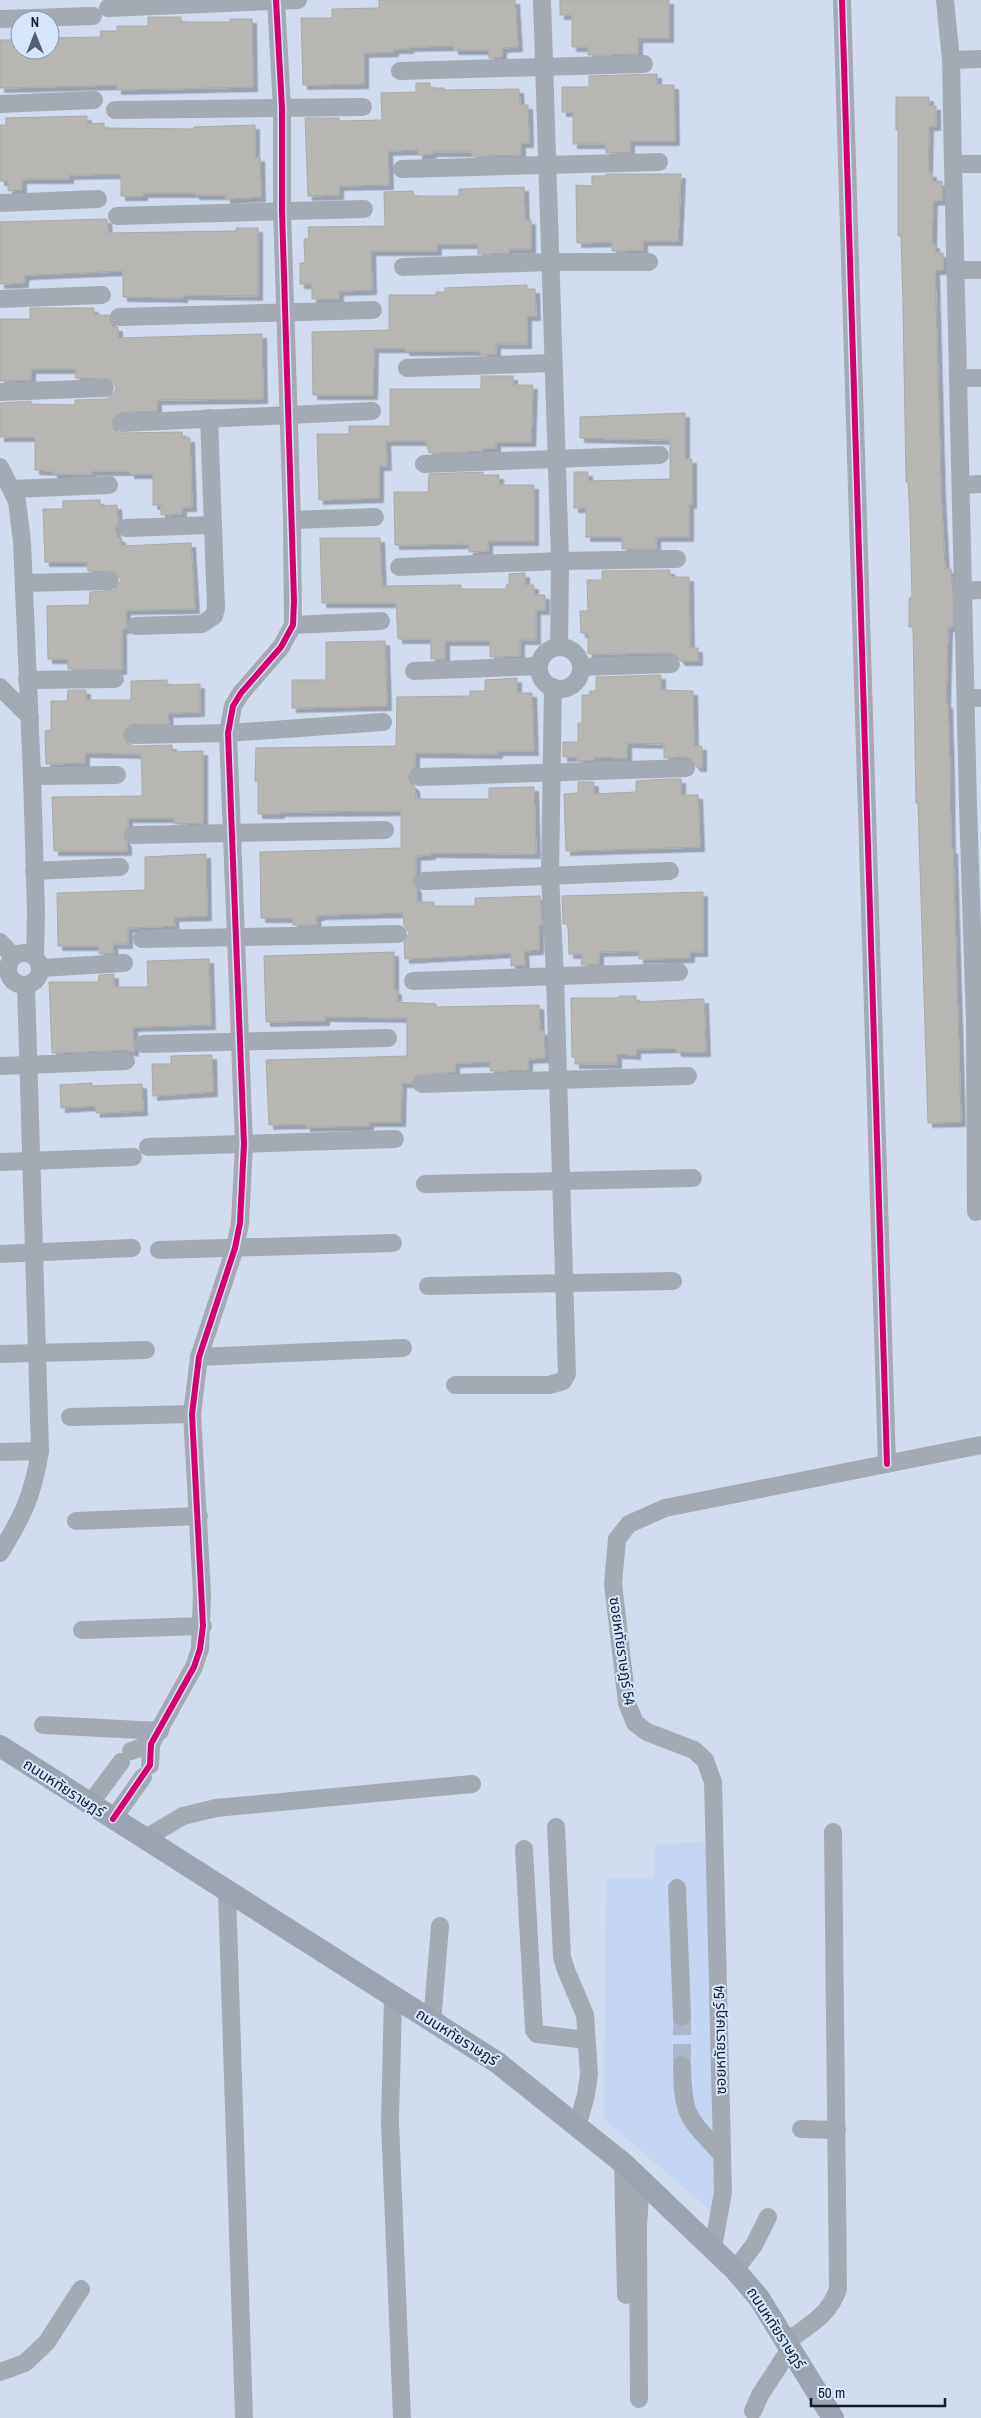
<svg xmlns="http://www.w3.org/2000/svg" width="981" height="2418" viewBox="0 0 981 2418" font-family="'Archivo Narrow','Noto Sans Thai',sans-serif">
  <style>
    .built { fill: #c5d6f2 }
    .building { fill: #b7b6b3; stroke: #aaa9a6; filter: url(#shadow) }
    .lines { fill: none; stroke-linecap: round; stroke-linejoin: round }
    .minor-tunnel { stroke: #abb6c8; stroke-width: 18; stroke-dasharray: 18 9; stroke-linecap: butt }
    .minor { stroke: #a4aab3; stroke-width: 18 }
    .major { stroke: #9ca4b1; stroke-width: 22 }
    .cycleway-casing { stroke: #d8e6fc; stroke-width: 9 }
    .cycleway { stroke: #d6006c; stroke-width: 6 }
    .labels { text-anchor: middle; stroke-width: 4; stroke-linejoin: round; paint-order: stroke }
    .street-label { font-size: 15px; fill: #111c30; stroke: #d8e6fc }
  </style>
  <defs>
    <filter id="shadow"><feDropShadow dx="4.5" dy="4.5" stdDeviation="0" flood-color="#0004"/></filter>
  </defs>
  <rect width="100%" height="100%" fill="#d1dcee"/>
  <path class="built" d="M 708,1842 L 717,2181 L 712,2212 L 604,2119 L 606,1878 L 654,1879 L 655,1844 Z"/>
  <g class="building">
    <path d="M 379,0 L 515,0 L 518,47 L 502,48 L 502,57 L 489,58 L 489,50 L 454,50 L 454,46 L 409,47 L 409,49 L 394,49 L 394,52 L 364,53 L 364,84 L 303,85 L 301,18 L 332,18 L 332,9 L 379,8 Z"/>
    <path d="M 560,0 L 669,0 L 669,38 L 638,38 L 638,54 L 588,55 L 588,47 L 572,47 L 572,15 L 560,15 Z"/>
    <path d="M 148,17 L 181,17 L 181,22 L 230,22 L 230,19 L 252,19 L 253,87 L 117,90 L 117,85 L 0,88 L 0,40 L 20,40 L 20,50 L 50,50 L 50,38 L 101,37 L 100,31 L 117,31 L 117,26 L 148,26 Z"/>
    <path d="M 657,74 L 657,85 L 674,85 L 675,141 L 630,141 L 630,152 L 606,153 L 606,144 L 573,144 L 573,112 L 562,112 L 562,87 L 589,87 L 589,76 Z"/>
    <path d="M 416,83 L 430,83 L 430,88 L 444,88 L 444,90 L 519,89 L 520,105 L 528,105 L 529,143 L 521,143 L 521,155 L 472,156 L 472,152 L 432,152 L 432,154 L 418,155 L 418,150 L 388,151 L 389,185 L 339,186 L 339,195 L 308,196 L 305,118 L 339,118 L 339,121 L 382,120 L 381,93 L 416,92 Z"/>
    <path d="M 896,97 L 929,97 L 929,106 L 936,106 L 936,126 L 929,126 L 928,173 L 932,173 L 932,182 L 942,181 L 942,200 L 933,201 L 932,244 L 935,244 L 935,253 L 943,253 L 943,270 L 935,270 L 941,492 L 945,569 L 951,569 L 953,598 L 953,627 L 948,627 L 946,704 L 948,704 L 950,772 L 951,850 L 953,849 L 961,1122 L 928,1123 L 918,803 L 916,803 L 913,627 L 909,627 L 909,598 L 912,598 L 910,519 L 908,482 L 906,482 L 903,303 L 901,236 L 898,236 L 898,130 L 896,130 Z"/>
    <path d="M 87,116 L 87,124 L 104,123 L 104,128 L 194,129 L 194,127 L 255,125 L 255,158 L 260,157 L 261,197 L 226,199 L 226,195 L 195,195 L 195,193 L 143,193 L 143,196 L 121,196 L 121,174 L 69,175 L 69,179 L 22,179 L 22,190 L 8,191 L 8,181 L 0,181 L 0,125 L 6,125 L 6,118 Z"/>
    <path d="M 606,174 L 681,174 L 678,241 L 643,241 L 643,250 L 612,251 L 612,242 L 577,243 L 576,185 L 592,186 L 592,176 L 606,176 Z"/>
    <path d="M 524,187 L 525,220 L 531,220 L 531,249 L 509,249 L 509,253 L 478,254 L 478,244 L 437,244 L 437,251 L 371,251 L 372,290 L 339,291 L 339,299 L 312,299 L 312,284 L 300,284 L 300,263 L 305,263 L 304,239 L 309,239 L 308,227 L 385,226 L 384,192 L 413,191 L 414,196 L 459,196 L 459,189 Z"/>
    <path d="M 107,219 L 108,233 L 236,231 L 236,228 L 258,228 L 258,296 L 183,295 L 183,298 L 123,297 L 123,271 L 29,275 L 24,276 L 24,283 L 0,284 L 0,222 Z"/>
    <path d="M 527,285 L 527,289 L 535,289 L 536,316 L 527,316 L 527,344 L 496,344 L 496,354 L 481,355 L 480,351 L 405,351 L 405,348 L 374,348 L 373,395 L 313,395 L 312,332 L 389,330 L 389,295 L 436,295 L 436,292 L 445,292 L 445,288 Z"/>
    <path d="M 30,308 L 94,308 L 94,315 L 109,315 L 113,327 L 118,327 L 118,338 L 262,334 L 263,399 L 157,400 L 157,411 L 121,412 L 112,419 L 113,428 L 118,433 L 182,432 L 183,438 L 190,438 L 192,507 L 182,507 L 182,514 L 161,515 L 161,505 L 153,505 L 153,474 L 130,474 L 130,471 L 92,471 L 92,474 L 53,474 L 53,471 L 35,470 L 35,439 L 33,437 L 0,437 L 0,403 L 31,401 L 31,404 L 75,405 L 75,400 L 106,399 L 115,392 L 116,387 L 110,379 L 75,378 L 76,369 L 31,369 L 31,380 L 0,381 L 0,319 L 30,319 Z"/>
    <path d="M 481,376 L 513,376 L 513,385 L 533,385 L 531,442 L 496,442 L 496,448 L 483,448 L 483,451 L 429,453 L 426,441 L 386,441 L 387,466 L 379,466 L 379,498 L 319,500 L 317,434 L 349,434 L 349,426 L 390,426 L 390,389 L 481,389 Z"/>
    <path d="M 685,413 L 685,459 L 692,459 L 692,504 L 689,504 L 689,537 L 656,537 L 656,549 L 622,549 L 622,537 L 586,537 L 586,508 L 574,508 L 574,472 L 588,472 L 588,481 L 670,479 L 670,440 L 580,438 L 580,417 Z"/>
    <path d="M 483,472 L 483,475 L 499,475 L 499,485 L 534,485 L 534,541 L 488,541 L 488,551 L 469,552 L 469,544 L 395,545 L 394,492 L 428,492 L 429,474 Z"/>
    <path d="M 100,500 L 100,506 L 117,505 L 118,522 L 115,529 L 118,538 L 121,538 L 121,546 L 191,543 L 195,609 L 126,610 L 126,629 L 122,629 L 122,670 L 68,669 L 68,659 L 48,659 L 47,606 L 89,605 L 90,592 L 115,590 L 121,580 L 115,572 L 88,571 L 87,562 L 45,562 L 43,509 L 63,509 L 63,501 Z"/>
    <path d="M 320,538 L 380,538 L 382,586 L 461,585 L 461,589 L 506,589 L 506,585 L 509,585 L 509,574 L 525,573 L 525,585 L 534,585 L 534,595 L 545,595 L 545,610 L 536,610 L 536,640 L 520,640 L 520,656 L 490,657 L 490,641 L 445,641 L 445,659 L 431,659 L 431,639 L 398,639 L 396,603 L 322,603 Z"/>
    <path d="M 670,570 L 670,577 L 689,577 L 690,648 L 698,648 L 698,661 L 681,661 L 676,655 L 671,653 L 588,654 L 588,633 L 581,633 L 580,611 L 588,611 L 587,580 L 602,580 L 602,571 Z"/>
    <path d="M 385,641 L 387,706 L 292,708 L 292,680 L 326,680 L 326,642 Z"/>
    <path d="M 661,675 L 661,690 L 693,691 L 694,746 L 702,746 L 702,767 L 696,767 L 691,759 L 686,757 L 664,758 L 664,744 L 627,743 L 627,758 L 594,757 L 594,760 L 577,761 L 577,757 L 563,757 L 563,742 L 578,742 L 578,723 L 582,723 L 582,695 L 590,695 L 590,691 L 596,691 L 596,677 Z"/>
    <path d="M 517,678 L 517,693 L 532,693 L 534,751 L 498,751 L 498,754 L 415,753 L 415,767 L 410,772 L 408,777 L 410,783 L 415,787 L 416,799 L 489,799 L 489,788 L 534,787 L 536,854 L 431,853 L 431,855 L 416,856 L 416,874 L 413,881 L 417,889 L 417,902 L 434,902 L 434,906 L 475,906 L 475,898 L 540,896 L 542,925 L 539,925 L 539,950 L 524,951 L 525,965 L 511,966 L 511,953 L 405,959 L 404,942 L 409,933 L 404,925 L 403,913 L 322,915 L 316,917 L 317,925 L 293,925 L 293,918 L 261,918 L 260,852 L 401,848 L 401,811 L 280,812 L 280,814 L 258,814 L 258,781 L 255,781 L 256,748 L 396,746 L 397,697 L 470,696 L 470,691 L 485,691 L 485,680 Z"/>
    <path d="M 167,680 L 167,685 L 200,684 L 200,712 L 168,713 L 169,724 L 133,724 L 125,729 L 123,736 L 128,744 L 134,746 L 172,745 L 172,752 L 203,751 L 203,823 L 174,824 L 174,818 L 128,818 L 128,826 L 123,835 L 127,843 L 127,851 L 54,851 L 52,797 L 142,796 L 142,780 L 141,754 L 85,753 L 85,763 L 46,764 L 45,731 L 51,730 L 51,701 L 67,701 L 68,690 L 86,690 L 86,700 L 131,700 L 131,681 Z"/>
    <path d="M 664,779 L 681,779 L 681,795 L 698,795 L 700,847 L 566,851 L 564,794 L 578,793 L 578,782 L 594,782 L 594,794 L 636,792 L 636,781 Z"/>
    <path d="M 206,854 L 207,916 L 174,917 L 175,926 L 128,928 L 128,944 L 113,944 L 114,953 L 99,954 L 99,946 L 58,946 L 57,893 L 145,890 L 145,857 Z"/>
    <path d="M 703,892 L 703,952 L 690,952 L 690,958 L 639,959 L 639,951 L 599,952 L 599,964 L 581,965 L 582,954 L 569,954 L 568,924 L 563,924 L 562,896 Z"/>
    <path d="M 394,952 L 394,990 L 397,990 L 397,1002 L 436,1004 L 436,1007 L 539,1005 L 540,1031 L 544,1031 L 545,1058 L 528,1059 L 528,1070 L 490,1071 L 490,1062 L 455,1063 L 455,1072 L 417,1075 L 412,1083 L 402,1083 L 401,1122 L 369,1122 L 369,1126 L 306,1127 L 306,1124 L 269,1125 L 266,1060 L 407,1056 L 407,1018 L 325,1017 L 325,1021 L 266,1022 L 264,956 Z"/>
    <path d="M 209,959 L 211,1025 L 133,1027 L 134,1052 L 126,1050 L 52,1053 L 49,982 L 98,982 L 99,975 L 114,974 L 114,987 L 148,987 L 147,961 Z"/>
    <path d="M 619,996 L 636,996 L 636,1002 L 704,999 L 706,1052 L 677,1052 L 676,1048 L 636,1049 L 636,1055 L 617,1054 L 617,1064 L 575,1064 L 575,1057 L 572,1057 L 571,998 L 619,998 Z"/>
    <path d="M 212,1055 L 213,1092 L 153,1096 L 152,1064 L 171,1064 L 171,1056 Z"/>
    <path d="M 92,1083 L 92,1086 L 142,1084 L 143,1111 L 96,1113 L 95,1106 L 61,1108 L 60,1085 Z"/>
  </g>
  <g class="lines">
    <path class="minor-tunnel" d="M 682,2017 L 682,2065"/>
    <g class="minor">
      <path d="M 542,0 L 560,561 L 559,647"/>
      <path d="M 842,0 L 887,1464"/>
      <path d="M 945,0 L 951,60 L 953,164 L 968,805 L 975,1022 L 976,1212"/>
      <path d="M 108,8 L 298,0"/>
      <path d="M 0,19 L 93,16"/>
      <path d="M 951,60 L 981,59"/>
      <path d="M 400,71 L 644,64"/>
      <path d="M 0,104 L 94,100"/>
      <path d="M 115,110 L 363,107"/>
      <path d="M 953,164 L 981,164"/>
      <path d="M 402,169 L 659,162"/>
      <path d="M 0,203 L 98,199"/>
      <path d="M 117,216 L 364,209"/>
      <path d="M 403,267 L 550,262 L 649,262"/>
      <path d="M 956,270 L 981,270"/>
      <path d="M 0,299 L 102,295"/>
      <path d="M 119,317 L 373,310"/>
      <path d="M 407,368 L 553,363"/>
      <path d="M 959,378 L 981,378"/>
      <path d="M 0,392 L 105,388"/>
      <path d="M 122,423 L 372,411"/>
      <path d="M 424,464 L 660,455"/>
      <path d="M 0,467 L 17,501 L 22,542 L 32,776 L 36,912 L 35,957"/>
      <path d="M 961,485 L 981,484"/>
      <path d="M 12,489 L 109,485"/>
      <path d="M 292,520 L 375,517"/>
      <path d="M 126,528 L 211,525"/>
      <path d="M 399,567 L 560,561 L 677,559"/>
      <path d="M 24,583 L 110,581"/>
      <path d="M 964,591 L 981,590"/>
      <path d="M 293,625 L 381,621"/>
      <path d="M 136,626 L 202,624 L 214,616 L 216,608 L 209,418"/>
      <circle cx="560" cy="668" r="21"/>
      <path d="M 581,667 L 671,664"/>
      <path d="M 414,671 L 539,666"/>
      <path d="M 27,680 L 115,679"/>
      <path d="M 0,687 L 30,717"/>
      <path d="M 966,698 L 981,698"/>
      <path d="M 134,735 L 228,733 L 383,722"/>
      <path d="M 32,776 L 117,775"/>
      <path d="M 419,777 L 686,768"/>
      <path d="M 134,835 L 385,830"/>
      <path d="M 34,871 L 120,867"/>
      <path d="M 424,881 L 670,871"/>
      <path d="M 142,939 L 398,934"/>
      <path d="M 0,942 L 13,956"/>
      <circle cx="24" cy="969" r="16"/>
      <path d="M 41,968 L 124,963"/>
      <path d="M 413,981 L 679,972"/>
      <path d="M 143,1044 L 388,1038"/>
      <path d="M 0,1066 L 126,1061"/>
      <path d="M 422,1084 L 688,1076"/>
      <path d="M 148,1147 L 395,1139"/>
      <path d="M 0,1162 L 133,1157"/>
      <path d="M 425,1184 L 693,1178"/>
      <path d="M 159,1250 L 393,1243"/>
      <path d="M 0,1254 L 132,1248"/>
      <path d="M 428,1286 L 673,1281"/>
      <path d="M 0,1354 L 146,1350"/>
      <path d="M 199,1357 L 403,1348"/>
      <path d="M 455,1385 L 549,1385 L 563,1381 L 567,1374 L 555,977 L 550,875 L 553,687"/>
      <path d="M 70,1417 L 192,1414"/>
      <path d="M 0,1452 L 40,1451"/>
      <path d="M 76,1521 L 199,1516"/>
      <path d="M 0,1553 C 23,1516 33,1495 40,1451 L 26,985"/>
      <path d="M 82,1630 L 203,1626"/>
      <path d="M 43,1725 L 160,1731"/>
      <path d="M 131,1751 L 151,1744"/>
      <path d="M 150,1765 L 151,1744 L 194,1667 L 200,1649 L 202,1593 L 192,1414 L 199,1357 L 235,1248 L 240,1223 L 244,1144 L 228,733 L 233,706 L 241,693 L 281,647 L 293,625 L 292,520 L 282,210 L 282,108 L 276,0"/>
      <path d="M 90,1804 L 121,1762"/>
      <path d="M 113,1819 L 143,1777"/>
      <path d="M 556,1827 L 562,1957 L 566,1970 L 585,2015 L 589,2074 L 586,2095 L 577,2127"/>
      <path d="M 144,1839 L 183,1816 L 216,1808 L 472,1784"/>
      <path d="M 524,1849 L 534,2030 L 537,2034 L 586,2040"/>
      <path d="M 677,1888 L 682,2017"/>
      <path d="M 227,1892 L 244,2418"/>
      <path d="M 393,1997 L 390,2122 L 402,2418"/>
      <path d="M 432,2022 L 440,1926"/>
      <path d="M 682,2065 C 683,2117 687,2117 722,2154"/>
      <path d="M 801,2129 L 837,2130"/>
      <path d="M 623,2163 L 626,2295"/>
      <path d="M 713,2248 L 723,2192 L 713,1782 L 705,1760 L 694,1750 L 647,1732 L 635,1723 L 627,1703 L 613,1584 L 617,1539 L 629,1524 L 665,1508 L 981,1445"/>
      <path d="M 735,2270 L 754,2245 L 768,2217"/>
      <path d="M 786,2342 C 809,2325 829,2316 838,2289 L 833,1832"/>
      <path d="M 0,2372 L 25,2363 L 47,2342 L 81,2289"/>
      <path d="M 639,2399 L 638,2227 L 641,2180"/>
      <path d="M 753,2411 L 760,2395 L 790,2349"/>
    </g>
    <path class="major" d="M 0,1746 L 498,2063 L 623,2163 L 735,2270 L 759,2298 L 833,2418"/>
    <g class="cycleway-casing">
      <g id="cycleway">
        <path d="M 842,0 L 887,1464"/>
        <path d="M 113,1819 L 150,1765 L 151,1744 L 194,1667 L 200,1649 L 203,1626 L 192,1414 L 199,1357 L 235,1248 L 240,1223 L 244,1144 L 228,733 L 233,706 L 241,693 L 281,647 L 293,625 L 294,601 L 282,210 L 282,108 L 276,0"/>
      </g>
    </g>
    <use href="#cycleway" class="cycleway"/>
  </g>
  <g class="labels">
    <g class="street-label">
      <text transform="translate(622 1651) rotate(82)" y="5">ซอยหทัยราษฎร์ 54</text>
      <text transform="translate(64 1788) rotate(33)" y="5">ถนนหทัยราษฎร์</text>
      <text transform="translate(457 2037) rotate(32)" y="5">ถนนหทัยราษฎร์</text>
      <text transform="translate(720 2040) rotate(-91)" y="5">ซอยหทัยราษฎร์ 54</text>
      <text transform="translate(776 2328) rotate(57)" y="5">ถนนหทัยราษฎร์</text>
    </g>
  </g>
  <g transform="translate(35 35)"><circle r="24" fill="#d8e6fc" stroke="#8895aa"/>
  <path d="M0-4L9 19L0 12L-9 19Z" fill="#545f72"/>
  <text y="-8" font-size="14" font-weight="bold" text-anchor="middle" fill="#111c30">N</text>
  </g>
  <path d="M811 2398v8h134v-8" fill="none" stroke="#111c30" stroke-width="2.5"/>
  <text x="818" y="2398" font-size="15" fill="#111c30" stroke="#d8e6fc" stroke-width="4" paint-order="stroke">50 m</text>
</svg>
